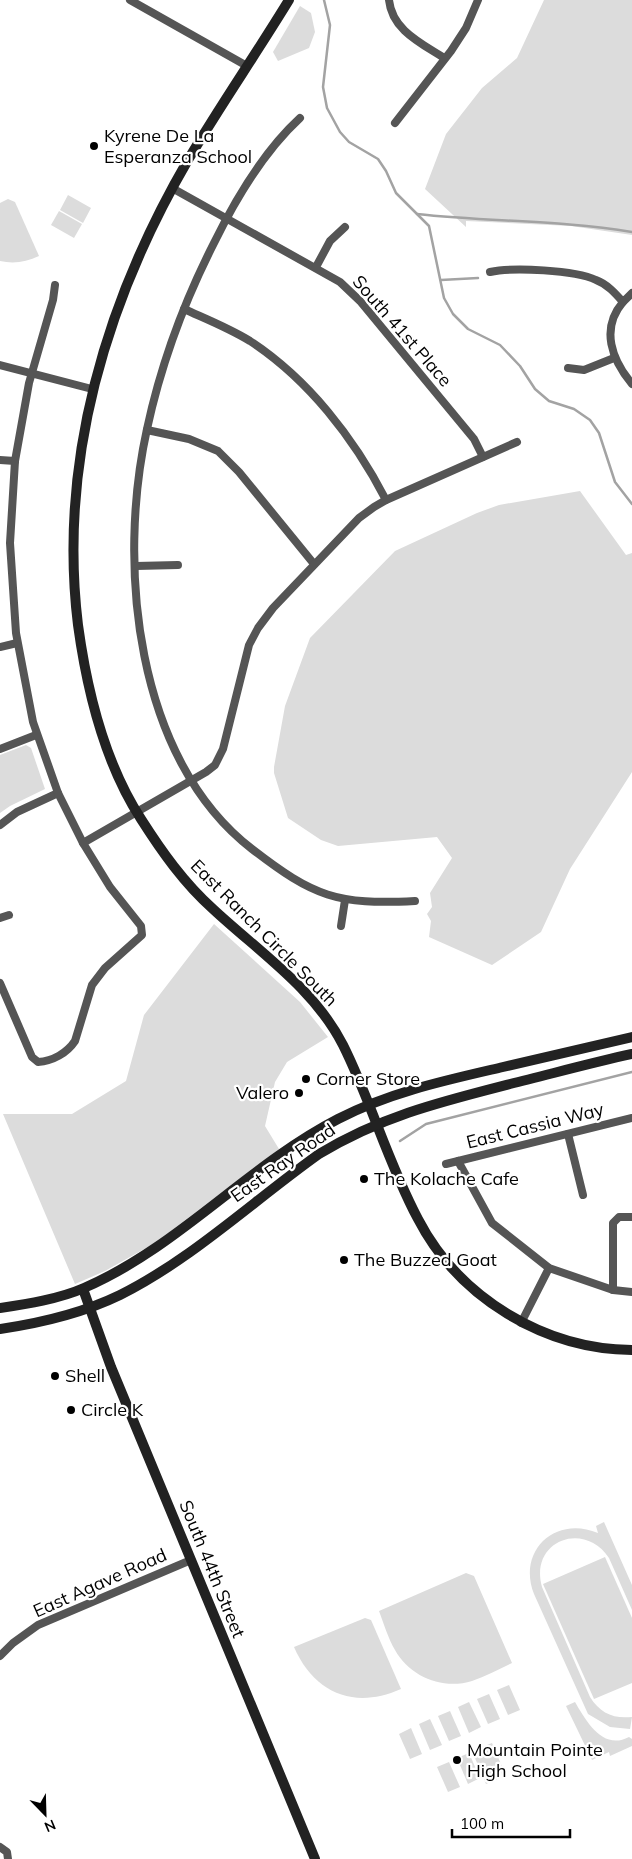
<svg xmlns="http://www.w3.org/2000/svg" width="632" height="1859" viewBox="0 0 632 1859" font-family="Mulish,sans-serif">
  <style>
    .green { fill: #dcdcdc }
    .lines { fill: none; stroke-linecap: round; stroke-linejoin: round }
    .stream { stroke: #a3a3a3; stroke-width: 2.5 }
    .street { stroke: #555; stroke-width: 8 }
    .secondary { stroke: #222; stroke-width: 10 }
    .poi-dot { fill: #000; stroke: #fff; stroke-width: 2 }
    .labels { text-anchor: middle; stroke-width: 4.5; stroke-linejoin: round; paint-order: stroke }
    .poi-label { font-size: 18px; fill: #000; stroke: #fff; text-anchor: start }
    .street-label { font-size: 18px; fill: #000; stroke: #fff }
  </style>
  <rect width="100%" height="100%" fill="#fff"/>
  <g class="green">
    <path d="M 544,0 L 632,0 L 632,235 L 571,226 L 466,221 L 466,227 L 425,189 L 446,134 L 482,88 L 517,58 Z"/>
    <path d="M 300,6 L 311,13 L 315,32 L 309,48 L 278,61 L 273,52 Z"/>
    <path d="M 68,195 L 91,208 L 83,223 L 60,210 Z"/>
    <path d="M 8,199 L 15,202 L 39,256 C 26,262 14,264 0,261 L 0,203 Z"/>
    <path d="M 59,211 L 82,224 L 74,238 L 51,225 Z"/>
    <path d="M 580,491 L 626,555 L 632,553 L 632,772 L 570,869 L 541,932 L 492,965 L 429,937 L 431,921 L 427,914 L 432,907 L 430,893 L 452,858 L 437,837 L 338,846 L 321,840 L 288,818 L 274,773 L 274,767 L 285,706 L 310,638 L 395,551 L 477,513 L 499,505 Z"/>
    <path d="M 26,745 L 31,748 L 45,789 L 10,806 L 0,813 L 0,755 Z"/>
    <path d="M 214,924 L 300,1002 L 328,1037 L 287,1062 L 275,1082 L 265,1126 L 279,1149 L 155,1243 L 105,1271 L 75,1284 L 3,1114 L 72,1114 L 126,1081 L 144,1015 Z"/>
    <path d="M 604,1522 L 632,1585 L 632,1610 L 609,1558 C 584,1520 529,1541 542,1587 L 590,1697 C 600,1713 613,1719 632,1717 L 630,1729 L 610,1727 L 588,1714 L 534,1594 C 517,1551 555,1515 598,1533 L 596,1526 Z"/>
    <path d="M 605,1557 L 632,1618 L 632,1683 L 594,1699 L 543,1584 Z"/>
    <path d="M 466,1573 L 474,1576 L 512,1663 C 499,1669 486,1676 472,1681 C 443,1690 410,1677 395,1650 C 388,1638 384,1624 379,1611 Z"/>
    <path d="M 365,1618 L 371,1620 L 401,1689 C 354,1710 314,1693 294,1647 Z"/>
    <path d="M 509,1685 L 520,1710 L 508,1715 L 497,1690 Z"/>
    <path d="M 489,1694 L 500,1719 L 488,1724 L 477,1699 Z"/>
    <path d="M 469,1702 L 481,1727 L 469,1733 L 458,1707 Z"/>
    <path d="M 575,1702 C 586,1721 603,1751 629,1737 L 632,1739 L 632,1746 L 610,1756 L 609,1752 L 592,1760 L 566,1706 Z"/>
    <path d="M 450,1711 L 461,1736 L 449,1741 L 438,1716 Z"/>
    <path d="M 430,1719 L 442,1745 L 430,1750 L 419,1724 Z"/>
    <path d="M 411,1728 L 422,1754 L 410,1759 L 399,1734 Z"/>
    <path d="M 492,1743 L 503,1769 L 500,1778 L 486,1784 L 472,1751 Z"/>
    <path d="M 469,1753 L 480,1778 L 468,1784 L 457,1758 Z"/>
    <path d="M 449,1762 L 460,1787 L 448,1792 L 437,1767 Z"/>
  </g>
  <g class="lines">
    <g class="stream">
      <path d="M 324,0 L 330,25 L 323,87 L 327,108 L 340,132 L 349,142 L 378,159 L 386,171 L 396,193 L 429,226 L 444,298 L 453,314 L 468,329 L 500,345 L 520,366 L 535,389 L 549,401 L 574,409 L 590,420 L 599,433 L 615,482 L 632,504"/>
      <path d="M 417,214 C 489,222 561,220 632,232"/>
      <path d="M 441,280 L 478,278"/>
      <path d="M 400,1141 L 426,1124 L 632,1072"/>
    </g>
    <g class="street">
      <path d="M 130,0 L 247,66"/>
      <path d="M 389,0 C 392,30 421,43 444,58"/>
      <path d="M 300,118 C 263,152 236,198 214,243 C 184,302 161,364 147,429 C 117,564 135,759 252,849 C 314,897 337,905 415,901"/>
      <path d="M 395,123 L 451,51 L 466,28 L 478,0"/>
      <path d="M 172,188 L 340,282 L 360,301 L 474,439 L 483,457"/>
      <path d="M 316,267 L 330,241 L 345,227"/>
      <path d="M 490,272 C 513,267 575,270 596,280 C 607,284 615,293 623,302 L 632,293"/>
      <path d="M 623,302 C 600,329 612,360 632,384"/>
      <path d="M 184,309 C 206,319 229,328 250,341 C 308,379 354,438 386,500"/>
      <path d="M 0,365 L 92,389"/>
      <path d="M 568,368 L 584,370 L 614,358"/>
      <path d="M 147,430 L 189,439 L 218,451 L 239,472 L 314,564"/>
      <path d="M 0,460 L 15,461"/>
      <path d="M 136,566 L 178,565"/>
      <path d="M 0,647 L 17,643"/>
      <path d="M 0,749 L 36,735"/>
      <path d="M 0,825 L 17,812 L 58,793"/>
      <path d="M 83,843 L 206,772 L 215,765 L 223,749 L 249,645 L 258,628 L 273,608 L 359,518 L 374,507 L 386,500 L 517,442"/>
      <path d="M 0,918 L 9,915"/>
      <path d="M 341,926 L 345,900"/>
      <path d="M 0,983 L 32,1057 L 38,1062 C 53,1061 67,1053 75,1041 L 92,985 L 105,968 L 142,935 L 141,926 L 110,887 L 83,843 L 58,793 L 33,722 L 16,633 L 10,543 L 15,461 L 29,383 L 53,300 L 55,285"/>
      <path d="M 568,1134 L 583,1195"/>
      <path d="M 458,1161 L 492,1223 L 549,1268 L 613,1290 L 632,1292"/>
      <path d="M 446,1164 L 632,1118"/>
      <path d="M 613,1290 L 613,1223 L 619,1217 L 632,1217"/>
      <path d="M 521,1323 L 549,1268"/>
      <path d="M 0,1656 L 13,1643 L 38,1625 L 191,1560"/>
      <path d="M 0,1847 L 7,1852 L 8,1859"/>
    </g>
    <g class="secondary">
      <path d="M 289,0 C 256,54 220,106 188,160 C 106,301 58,461 78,625 C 87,691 104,762 141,819 C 162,852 184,883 213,909 C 258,951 314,988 343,1045 C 371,1101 388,1163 418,1219 C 459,1298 544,1349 632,1350"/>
      <path d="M 83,1289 L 111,1367 L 315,1859"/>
      <path d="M 0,1308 C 27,1304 59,1299 84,1288 C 179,1247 247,1166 338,1119 C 390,1092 447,1080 503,1067 C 546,1057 589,1047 632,1037"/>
      <path d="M 0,1329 C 41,1323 83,1313 120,1295 C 192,1259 253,1201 319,1154 C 382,1116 440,1102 510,1084 C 551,1074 591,1063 632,1054"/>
    </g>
  </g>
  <g class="poi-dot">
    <circle cx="94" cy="146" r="5"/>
    <circle cx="306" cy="1079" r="5"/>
    <circle cx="299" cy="1093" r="5"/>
    <circle cx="364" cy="1179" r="5"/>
    <circle cx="344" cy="1260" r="5"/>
    <circle cx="55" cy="1376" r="5"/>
    <circle cx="71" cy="1410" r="5"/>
    <circle cx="457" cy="1760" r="5"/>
  </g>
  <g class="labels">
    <g class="poi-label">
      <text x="104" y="142">Kyrene De La<tspan x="104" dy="21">Esperanza School</tspan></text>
      <text x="316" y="1085">Corner Store</text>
      <text x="289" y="1099" text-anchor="end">Valero</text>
      <text x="374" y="1185">The Kolache Cafe</text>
      <text x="354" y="1266">The Buzzed Goat</text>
      <text x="65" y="1382">Shell</text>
      <text x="81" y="1416">Circle K</text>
      <text x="467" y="1756">Mountain Pointe<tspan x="467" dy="21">High School</tspan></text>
    </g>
    <g class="street-label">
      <text transform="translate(402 331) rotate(49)" y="6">South 41st Place</text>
      <text transform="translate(264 933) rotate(45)" y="6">East Ranch Circle South</text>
      <text transform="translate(535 1126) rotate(-14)" y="6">East Cassia Way</text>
      <text transform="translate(283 1163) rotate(-35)" y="6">East Ray Road</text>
      <text transform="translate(212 1569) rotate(68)" y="6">South 44th Street</text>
      <text transform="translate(100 1583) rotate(-24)" y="6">East Agave Road</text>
    </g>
  </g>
  <g transform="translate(45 1814) rotate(157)" stroke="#ffffff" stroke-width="4" paint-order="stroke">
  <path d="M0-4L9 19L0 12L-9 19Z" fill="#000000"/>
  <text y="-8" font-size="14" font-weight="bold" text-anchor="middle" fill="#000000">N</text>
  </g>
  <path d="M452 1829v8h118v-8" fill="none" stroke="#000000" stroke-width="2.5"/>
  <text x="460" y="1829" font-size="15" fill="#000000" stroke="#ffffff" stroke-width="4" paint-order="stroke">100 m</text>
</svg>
